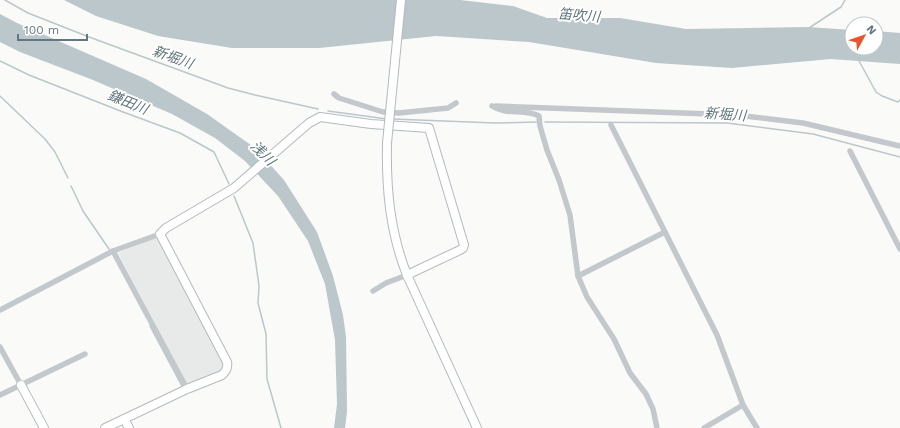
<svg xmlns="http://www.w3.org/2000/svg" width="900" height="428" viewBox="0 0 900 428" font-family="'Work Sans','Noto Sans JP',sans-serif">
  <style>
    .built { fill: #e8e9e9 }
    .water { fill: #bbc7cb }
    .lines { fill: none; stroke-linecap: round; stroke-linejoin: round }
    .stream { stroke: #bbc7cb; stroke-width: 1.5 }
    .secondary-casing { stroke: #b3babf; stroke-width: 10 }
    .street { stroke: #c3c8cc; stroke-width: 5.5 }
    .secondary { stroke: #fff; stroke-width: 8 }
    .secondary-bridge-casing { stroke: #b3babf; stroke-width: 10; stroke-linecap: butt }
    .secondary-bridge { stroke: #fff; stroke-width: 8 }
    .labels { text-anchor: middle; stroke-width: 4; stroke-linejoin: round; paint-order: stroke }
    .water-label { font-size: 14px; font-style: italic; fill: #60757c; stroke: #fff }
  </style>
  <rect width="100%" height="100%" fill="#fafaf8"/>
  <path class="built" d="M 157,237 L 224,363 L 222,370 L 187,385 L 118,253 Z"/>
  <g class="water">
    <path d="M 64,0 L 460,0 L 513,6 L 547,18 L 620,18 L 686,29 L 808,27 L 852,30 L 852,48 L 876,48 L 876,31 L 900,33 L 900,64 L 831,59 L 732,68 L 656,63 L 529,42 L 436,36 L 319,48 L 232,48 L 158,36 L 96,16 Z"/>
    <path d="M 0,14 L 17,23 L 146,79 L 207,114 L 255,148 L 284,180 L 317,232 L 333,276 L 343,315 L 346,337 L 347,411 L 345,428 L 334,428 L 337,404 L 335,340 L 325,284 L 308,241 L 278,196 L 245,161 L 215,138 L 172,114 L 93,80 L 20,52 L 0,42 Z"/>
  </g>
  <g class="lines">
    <g class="stream">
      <path d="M 5,0 L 28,13 L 89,37 L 228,88 L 255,95 L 318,109"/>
      <path d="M 809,28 L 841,7 L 845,0"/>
      <path d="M 858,59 L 876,92 L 882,96 L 898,102 L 900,100"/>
      <path d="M 0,61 L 29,75 L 123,112 L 180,133 L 214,152 L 229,184"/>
      <path d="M 0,96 L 45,139 L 55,152 L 68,178"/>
      <path d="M 328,111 L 387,119"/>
      <path d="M 393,119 L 495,123 L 537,122"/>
      <path d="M 545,122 L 727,123 L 813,134 L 900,157"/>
      <path d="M 71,186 L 83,211 L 109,249"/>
      <path d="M 234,196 L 253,243 L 259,286 L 258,303 L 266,334 L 267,379 L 281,428"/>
      <path d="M 150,326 L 183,388"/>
    </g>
    <g class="secondary-casing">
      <g id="secondary">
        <path d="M 387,143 C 386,189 390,232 407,275 L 477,428"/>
        <path d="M 21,385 L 44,428"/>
        <path d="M 124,419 L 129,428"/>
        <path d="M 105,428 L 187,389 L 222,375 C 226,371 228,368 227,362 L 160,234 L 166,228 L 234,188 L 309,123 L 320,117 L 371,124 L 429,128 L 464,245 L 463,248 L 460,250 L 407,275"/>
      </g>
    </g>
    <g class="street">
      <path d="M 334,94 L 339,98 L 383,112 L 399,113 L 448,108 L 456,103"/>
      <path d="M 492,106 C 507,116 524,108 539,116 L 540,126 L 547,150 L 559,180 L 570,215 L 578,276 L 587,297 L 614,339 L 630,373 L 646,394 L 653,409 L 657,428"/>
      <path d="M 496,106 L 736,115 L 803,123 L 900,146"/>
      <path d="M 611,125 L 717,335 L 743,405 L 757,428"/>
      <path d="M 850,151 L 900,249"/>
      <path d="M 113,251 L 187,389"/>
      <path d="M 578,276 L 665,232"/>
      <path d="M 373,291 L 386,283 L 407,275"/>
      <path d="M 0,310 L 113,251 L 160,234"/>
      <path d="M 0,347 L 21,385"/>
      <path d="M 0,395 L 85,354"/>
      <path d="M 704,428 L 743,405"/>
    </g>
    <use href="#secondary" class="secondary"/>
    <g class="secondary-bridge-casing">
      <path id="secondary-bridge" d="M 387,143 L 401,0"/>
    </g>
    <use href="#secondary-bridge" class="secondary-bridge"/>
  </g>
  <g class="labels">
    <g class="water-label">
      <text transform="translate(579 15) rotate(5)" y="5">笛吹川</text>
      <text transform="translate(173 57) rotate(20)" y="5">新堀川</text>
      <text transform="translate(128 102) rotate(22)" y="5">鎌田川</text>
      <text transform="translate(725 114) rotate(4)" y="5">新堀川</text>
      <text transform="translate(263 153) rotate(45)" y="5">浅川</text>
    </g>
  </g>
  <g transform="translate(864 36) rotate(50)"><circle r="19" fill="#ffffff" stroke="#c1c8cd"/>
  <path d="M0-3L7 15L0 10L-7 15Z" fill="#e4572e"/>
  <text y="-6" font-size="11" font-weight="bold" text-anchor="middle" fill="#657683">N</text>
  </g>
  <path d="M18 34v6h69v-6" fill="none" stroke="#657683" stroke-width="2"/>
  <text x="24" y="34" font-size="12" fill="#657683" stroke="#ffffff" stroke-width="3" paint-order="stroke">100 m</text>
</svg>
